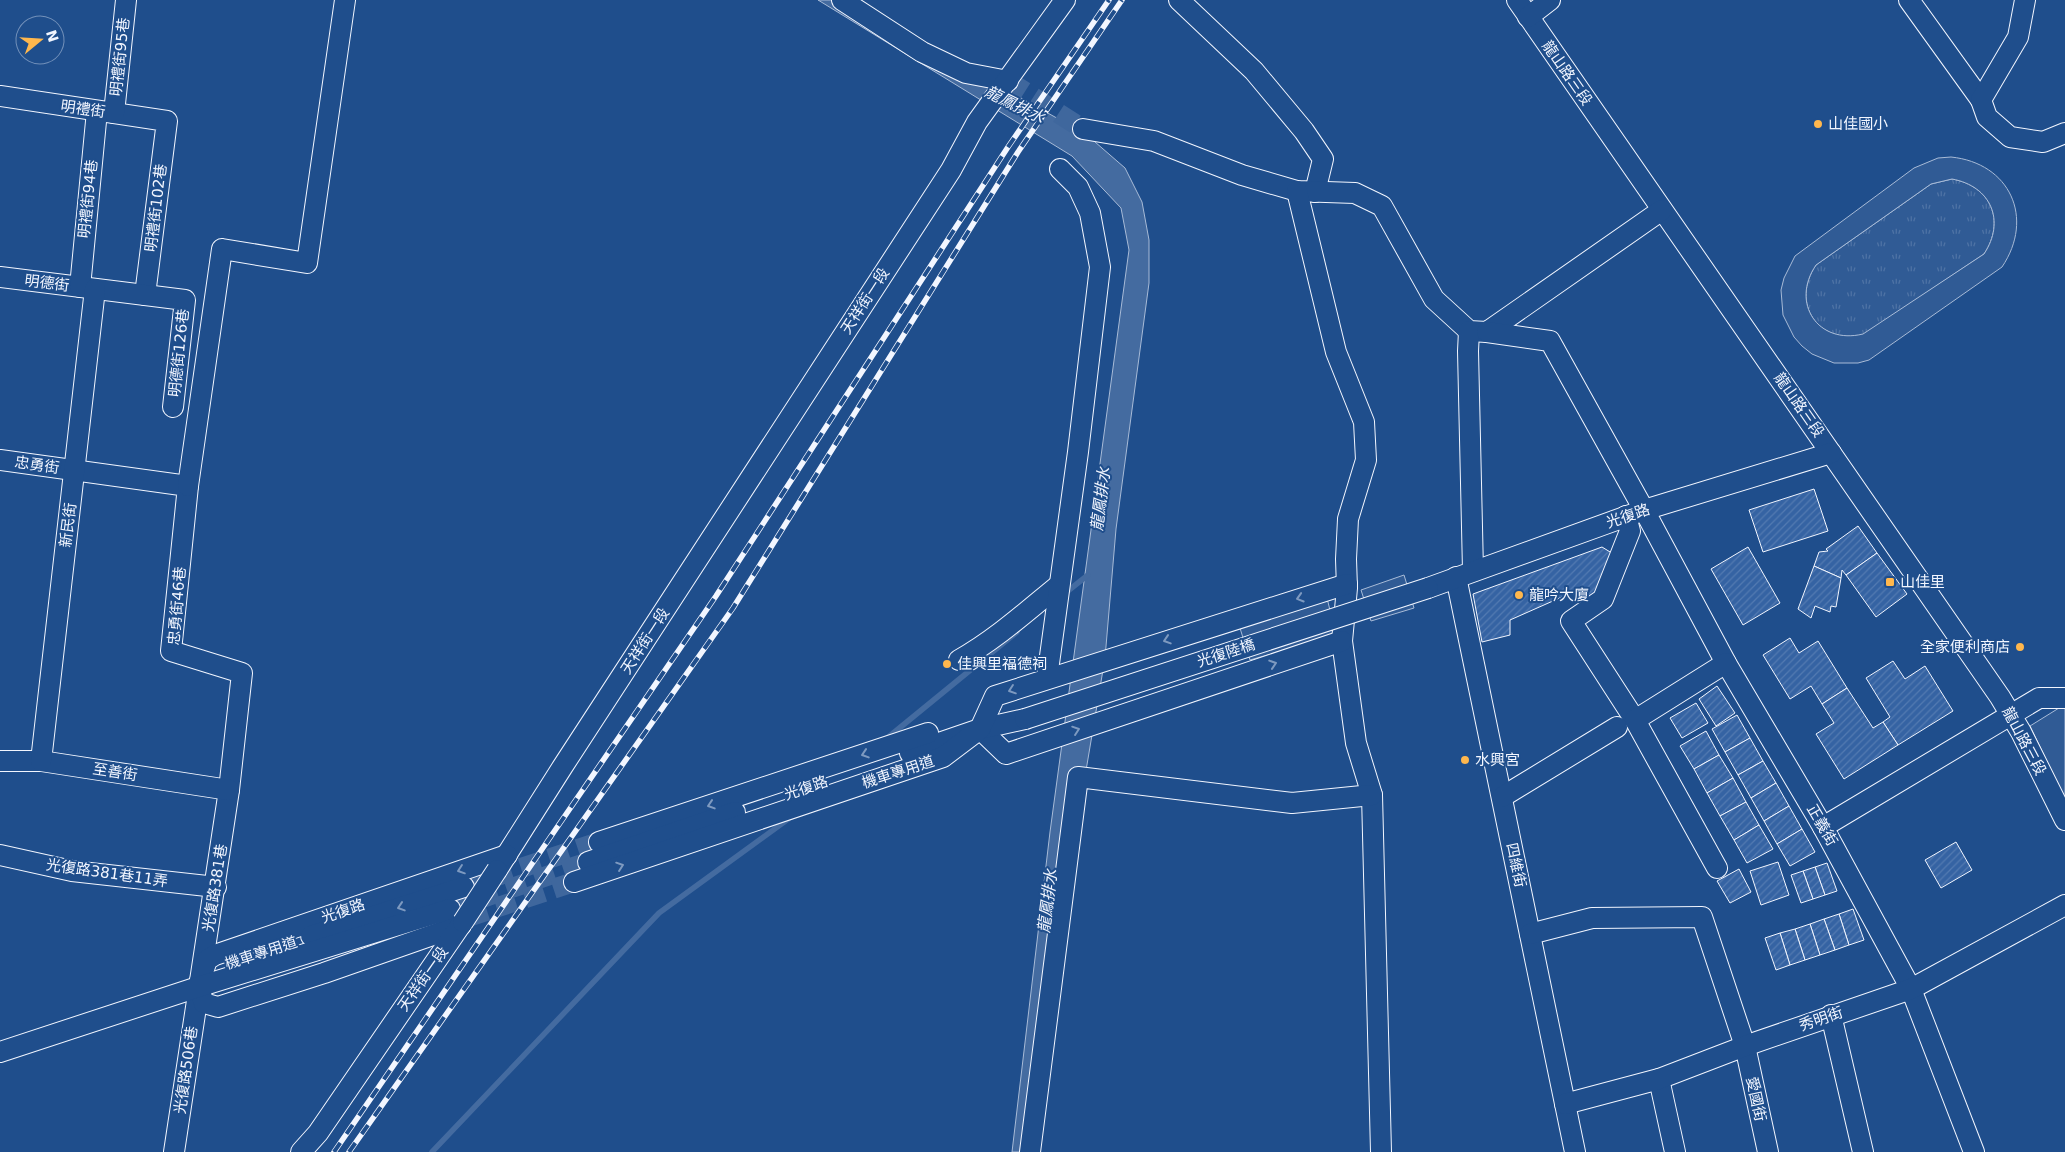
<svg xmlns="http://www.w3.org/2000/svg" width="2065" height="1152" viewBox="0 0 2065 1152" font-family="'DejaVu Sans','Noto Sans TC',sans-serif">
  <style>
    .grass { fill: url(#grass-tufts); stroke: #a8bbd7 }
    .pitch { fill: #305b95; stroke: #a8bbd7; fill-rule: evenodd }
    .water { fill: #446ba0; stroke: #a8bbd7 }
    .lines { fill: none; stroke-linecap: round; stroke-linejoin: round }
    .stream { stroke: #446ba0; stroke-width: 5.5 }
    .building { fill: url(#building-hatch); stroke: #f2f6ff }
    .minor-tunnel { stroke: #3f679d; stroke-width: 20; stroke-dasharray: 20 10; stroke-linecap: butt }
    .minor-casing { stroke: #f2f6ff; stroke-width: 22 }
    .minor { stroke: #1f4e8c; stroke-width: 20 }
    .rail-casing { stroke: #f2f6ff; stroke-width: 5.5 }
    .rail { stroke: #1f4e8c; stroke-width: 4; stroke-dasharray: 11; stroke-linecap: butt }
    .minor-bridge-casing { stroke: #f2f6ff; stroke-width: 22; stroke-linecap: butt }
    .minor-bridge { stroke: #1f4e8c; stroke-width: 20 }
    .oneway { stroke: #7e9ac0 }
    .poi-dot { fill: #ffb74d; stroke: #1f4e8c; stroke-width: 2 }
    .labels { text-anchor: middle; stroke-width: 4; stroke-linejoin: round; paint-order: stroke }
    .street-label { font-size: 15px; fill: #f2f6ff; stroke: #1f4e8c }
    .poi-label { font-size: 15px; fill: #f2f6ff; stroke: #1f4e8c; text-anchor: start }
    .water-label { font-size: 16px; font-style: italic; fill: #f2f6ff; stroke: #1f4e8c }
  </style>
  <defs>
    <pattern id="grass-tufts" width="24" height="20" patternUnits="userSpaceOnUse" patternTransform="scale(1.25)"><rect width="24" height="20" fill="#305b95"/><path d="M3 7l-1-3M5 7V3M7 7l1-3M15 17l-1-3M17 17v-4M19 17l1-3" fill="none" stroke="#4e73a5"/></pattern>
    <pattern id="building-hatch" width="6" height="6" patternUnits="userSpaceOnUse" patternTransform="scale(1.25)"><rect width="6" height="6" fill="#3563a3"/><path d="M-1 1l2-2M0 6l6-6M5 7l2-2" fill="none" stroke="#537ab1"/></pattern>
  </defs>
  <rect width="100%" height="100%" fill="#1f4e8c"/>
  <path class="grass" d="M 1952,179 C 1991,186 2006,221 1984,254 L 1863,335 C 1818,345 1790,303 1816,265 L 1931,184 Z"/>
  <g class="pitch">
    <path d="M 1951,157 C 2010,163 2035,218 2002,267 L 1869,360 L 1858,363 L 1834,363 L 1812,354 L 1802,346 L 1794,337 L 1783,315 L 1781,290 L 1784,278 L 1795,256 L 1914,168 L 1938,158 ZM 1952,179 C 1991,186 2006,221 1984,254 L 1863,334 C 1818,345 1790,303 1816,265 L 1931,184 Z"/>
    <path d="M 1404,575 L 1414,608 L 1371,621 L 1361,590 Z"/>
    <path d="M 1327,598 L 1336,635 L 1250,660 L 1239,625 Z"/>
    <path d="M 2059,708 L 2065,708 L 2065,799 L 2030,726 Z"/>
  </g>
  <path class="water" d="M 818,0 L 853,0 L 914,38 L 1087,135 L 1125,168 L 1142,202 L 1149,240 L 1149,283 L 1116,529 L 1105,658 L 1078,818 L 1030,1152 L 1012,1152 L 1050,832 L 1129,250 L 1121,208 L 1072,156 Z"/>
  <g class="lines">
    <g class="stream">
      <path d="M 1064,594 L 1088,575"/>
      <path d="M 886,739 L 1017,632"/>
      <path d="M 432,1152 L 659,913 L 791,817"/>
    </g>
  </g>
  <g class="building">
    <path d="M 1814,489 L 1828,531 L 1763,552 L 1749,510 Z"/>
    <path d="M 1858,526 L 1877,553 L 1846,575 L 1842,570 L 1841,578 L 1814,566 L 1819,552 L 1828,551 L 1826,549 Z"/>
    <path d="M 1602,547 L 1615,555 L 1596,597 L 1587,600 L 1571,593 L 1510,620 L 1510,635 L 1482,642 L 1473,594 Z"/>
    <path d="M 1748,547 L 1780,603 L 1743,625 L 1711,569 Z"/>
    <path d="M 1877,553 L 1907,594 L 1876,617 L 1846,575 Z"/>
    <path d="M 1814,566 L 1841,578 L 1836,607 L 1831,606 L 1830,612 L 1815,606 L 1811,618 L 1798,609 Z"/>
    <path d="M 1790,638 L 1799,653 L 1818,641 L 1847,688 L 1822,704 L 1811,686 L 1790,699 L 1763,655 Z"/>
    <path d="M 1893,661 L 1905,679 L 1925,666 L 1953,711 L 1898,745 L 1883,722 L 1890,717 L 1866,678 Z"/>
    <path d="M 1717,686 L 1735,713 L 1716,726 L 1699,699 Z"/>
    <path d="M 1847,688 L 1873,728 L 1883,722 L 1898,745 L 1844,779 L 1816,734 L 1834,723 L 1822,704 Z"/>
    <path d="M 1696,703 L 1708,723 L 1682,738 L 1670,718 Z"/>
    <path d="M 1737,715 L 1750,738 L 1725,752 L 1712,729 Z"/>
    <path d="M 1706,731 L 1719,755 L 1694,769 L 1680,746 Z"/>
    <path d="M 1750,738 L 1763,761 L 1738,775 L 1725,752 Z"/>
    <path d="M 1719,755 L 1733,778 L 1707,793 L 1694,769 Z"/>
    <path d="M 1763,761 L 1776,783 L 1751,798 L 1738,775 Z"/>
    <path d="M 1733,778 L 1746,802 L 1720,816 L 1707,793 Z"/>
    <path d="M 1776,783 L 1789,806 L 1764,821 L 1751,798 Z"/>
    <path d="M 1746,802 L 1759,825 L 1734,840 L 1720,816 Z"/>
    <path d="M 1789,806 L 1802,829 L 1777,844 L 1764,821 Z"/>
    <path d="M 1759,825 L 1773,849 L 1747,863 L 1734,840 Z"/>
    <path d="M 1802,829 L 1815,852 L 1790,866 L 1777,844 Z"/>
    <path d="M 1956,842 L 1972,870 L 1941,888 L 1925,860 Z"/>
    <path d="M 1778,862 L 1789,895 L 1761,905 L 1750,871 Z"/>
    <path d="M 1827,863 L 1837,891 L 1825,895 L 1815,867 Z"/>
    <path d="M 1815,867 L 1825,895 L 1813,899 L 1803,871 Z"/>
    <path d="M 1739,869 L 1751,892 L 1730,903 L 1717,881 Z"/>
    <path d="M 1803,871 L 1813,899 L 1801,903 L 1791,875 Z"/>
    <path d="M 1853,909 L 1864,940 L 1849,945 L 1839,914 Z"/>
    <path d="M 1839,914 L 1849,945 L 1835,950 L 1824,919 Z"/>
    <path d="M 1824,919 L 1835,950 L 1820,955 L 1810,924 Z"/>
    <path d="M 1810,924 L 1820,955 L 1805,960 L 1795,929 Z"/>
    <path d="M 1795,929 L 1805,960 L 1790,965 L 1780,933 Z"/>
    <path d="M 1780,933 L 1790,965 L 1776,970 L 1765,938 Z"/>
  </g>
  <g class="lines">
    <g class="minor-tunnel">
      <path d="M 1008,81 L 1083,129"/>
      <path d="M 464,887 L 599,842"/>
      <path d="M 450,909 L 588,862"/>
      <path d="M 468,917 L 574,882"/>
    </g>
    <g class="minor-casing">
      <g id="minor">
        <path d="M 842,0 L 922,52 L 966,73 L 1008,81"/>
        <path d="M 1179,0 L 1254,71 L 1304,131 L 1323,159 L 1315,192"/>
        <path d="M 1517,0 L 2000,697 L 2021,732 L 2065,820"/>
        <path d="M 1909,0 L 1981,100"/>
        <path d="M 2025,0 L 2018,37 L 1981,100 L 1987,117 L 2010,137 L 2043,142 L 2065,133"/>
        <path d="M 1528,17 L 1550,0"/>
        <path d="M 0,96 L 167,121 L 145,295"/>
        <path d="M 114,113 L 126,0"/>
        <path d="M 1083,129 L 1154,141 L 1242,175 L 1297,191 L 1355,193 L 1382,206 L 1434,299 L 1469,331 L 1487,332 L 1662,210"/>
        <path d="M 1297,191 L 1336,352 L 1364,422 L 1366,460 L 1348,519 L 1346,559 L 1347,588 L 1342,641 L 1356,743 L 1372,795 L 1381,1152"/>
        <path d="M 0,277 L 185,300 L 173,407"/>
        <path d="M 80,287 L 97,111"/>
        <path d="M 1469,331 L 1468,351 L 1473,571"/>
        <path d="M 1487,332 L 1550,341 L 1644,510 L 1726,663 L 1823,827 L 1911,989 L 1974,1152"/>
        <path d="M 0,460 L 188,486 L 171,651 L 242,673 L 229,790 L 174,1152"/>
        <path d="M 188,486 L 222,249 L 307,263 L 345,0"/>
        <path d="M 1626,516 L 1630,531 L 1603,599 L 1571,621 L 1635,720"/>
        <path d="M 1456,577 L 1575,1152"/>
        <path d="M 1428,588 L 1644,510 L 1831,453"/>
        <path d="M 959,660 C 995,640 1027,611 1059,585"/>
        <path d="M 1047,678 L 1078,452 L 1100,267 L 1090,213 L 1078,187 L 1060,169"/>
        <path d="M 980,729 L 1006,754 L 1342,641"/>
        <path d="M 910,753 L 980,729 L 1025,719"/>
        <path d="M 0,761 L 41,761 L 229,790"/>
        <path d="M 41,761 L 95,289"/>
        <path d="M 1502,797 L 1617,727"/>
        <path d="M 1823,827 L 2039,698 L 2065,698"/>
        <path d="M 599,842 L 928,733"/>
        <path d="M 0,855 L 72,871 L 216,887"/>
        <path d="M 588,862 L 735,812"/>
        <path d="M 1717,868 L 1635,720 L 1726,663"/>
        <path d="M 497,870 L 563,766 L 951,170 L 977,122 L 1065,0"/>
        <path d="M 574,882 L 943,757 L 980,729 L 995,696 L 1347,584"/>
        <path d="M 461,925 L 324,973 L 218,1007 L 204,1003 L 198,987 L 207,960 L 215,955 L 507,855"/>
        <path d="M 1530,934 L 1592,918 L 1702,917 L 1745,1046 L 1768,1152"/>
        <path d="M 311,936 L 464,887"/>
        <path d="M 1831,1015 L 1863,1152"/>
        <path d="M 0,1052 L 198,987 L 450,909"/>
        <path d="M 1659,1079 L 1675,1152"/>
        <path d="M 1565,1104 L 1659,1079 L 1745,1046 L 1911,989 L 2065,905"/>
        <path d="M 301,1152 L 318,1133 L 462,923"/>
        <path d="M 1030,1152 L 1078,777 L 1292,803 L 1372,795"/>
      </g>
    </g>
    <use href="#minor" class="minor"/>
    <g class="rail-casing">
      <g id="rail">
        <path d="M 334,1152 L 716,596 L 1008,147 L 1109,0"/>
        <path d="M 349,1152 L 733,608 L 1018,152 L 1122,0"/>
      </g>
    </g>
    <use href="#rail" class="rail"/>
    <g class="minor-bridge-casing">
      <g id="minor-bridge">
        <path d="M 1025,719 L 1428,588"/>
        <path d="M 463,922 L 497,870"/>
      </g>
    </g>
    <use href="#minor-bridge" class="minor-bridge"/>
  </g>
  <defs><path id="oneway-chevron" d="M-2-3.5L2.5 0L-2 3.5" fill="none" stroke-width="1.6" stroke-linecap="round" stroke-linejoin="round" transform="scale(1.25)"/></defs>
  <g class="oneway">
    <use href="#oneway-chevron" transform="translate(1300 598) rotate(163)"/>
    <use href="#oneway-chevron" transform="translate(1167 640) rotate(162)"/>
    <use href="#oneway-chevron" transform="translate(1273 664) rotate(-18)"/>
    <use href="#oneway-chevron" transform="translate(1012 690) rotate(161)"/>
    <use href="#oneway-chevron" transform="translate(1076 730) rotate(-19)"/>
    <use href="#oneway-chevron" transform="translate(865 754) rotate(162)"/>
    <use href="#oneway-chevron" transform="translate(711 805) rotate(162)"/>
    <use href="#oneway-chevron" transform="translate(620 866) rotate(-19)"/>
    <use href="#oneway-chevron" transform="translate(461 870) rotate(161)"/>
    <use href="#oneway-chevron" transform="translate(401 907) rotate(162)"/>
  </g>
  <g class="poi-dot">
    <circle cx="1818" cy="124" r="5"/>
    <rect x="1885" y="577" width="10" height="10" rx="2.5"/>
    <circle cx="1519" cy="595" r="5"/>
    <circle cx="2020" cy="647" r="5"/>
    <circle cx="947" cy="664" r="5"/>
    <circle cx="1465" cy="760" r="5"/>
  </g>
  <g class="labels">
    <g class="street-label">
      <text transform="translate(120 57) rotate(-84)" y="5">明禮街95巷</text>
      <text transform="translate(1567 73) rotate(55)" y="5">龍山路三段</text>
      <text transform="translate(83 109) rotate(8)" y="5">明禮街</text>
      <text transform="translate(88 199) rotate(-84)" y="5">明禮街94巷</text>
      <text transform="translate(156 208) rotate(-83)" y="5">明禮街102巷</text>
      <text transform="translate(47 283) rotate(7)" y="5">明德街</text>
      <text transform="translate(865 301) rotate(-57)" y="5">天祥街一段</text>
      <text transform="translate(179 353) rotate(-84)" y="5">明德街126巷</text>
      <text transform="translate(1799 405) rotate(55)" y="5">龍山路三段</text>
      <text transform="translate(37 465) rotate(8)" y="5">忠勇街</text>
      <text transform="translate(1628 516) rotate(-19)" y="5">光復路</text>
      <text transform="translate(68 525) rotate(-83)" y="5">新民街</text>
      <text transform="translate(177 606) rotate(-85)" y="5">忠勇街46巷</text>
      <text transform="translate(645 641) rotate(-57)" y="5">天祥街一段</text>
      <text transform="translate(1226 653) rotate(-18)" y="5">光復陸橋</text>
      <text transform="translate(2024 741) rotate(62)" y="5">龍山路三段</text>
      <text transform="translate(115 772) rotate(9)" y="5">至善街</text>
      <text transform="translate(898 772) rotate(-18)" y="5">機車專用道</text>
      <text transform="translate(806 788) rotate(-19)" y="5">光復路</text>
      <text transform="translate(1822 825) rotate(60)" y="5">正義街</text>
      <text transform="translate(1516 865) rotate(78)" y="5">四維街</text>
      <text transform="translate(107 873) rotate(8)" y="5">光復路381巷11弄</text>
      <text transform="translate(215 888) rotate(-81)" y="5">光復路381巷</text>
      <text transform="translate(343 911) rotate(-19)" y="5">光復路</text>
      <text transform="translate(261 953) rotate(-18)" y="5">機車專用道</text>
      <text transform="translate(423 979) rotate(-55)" y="5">天祥街一段</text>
      <text transform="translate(1821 1019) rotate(-19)" y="5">秀明街</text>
      <text transform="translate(186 1070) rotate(-82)" y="5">光復路506巷</text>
      <text transform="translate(1756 1099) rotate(78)" y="5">愛國街</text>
    </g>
    <g class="poi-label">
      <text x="1828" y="129">山佳國小</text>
      <text x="1900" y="587">山佳里</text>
      <text x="1529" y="600">龍吟大廈</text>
      <text x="2010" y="652" text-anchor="end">全家便利商店</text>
      <text x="957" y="669">佳興里福德祠</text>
      <text x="1475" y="765">水興宮</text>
    </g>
    <g class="water-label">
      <text transform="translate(1015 104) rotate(26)" y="6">龍鳳排水</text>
      <text transform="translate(1100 499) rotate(-83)" y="6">龍鳳排水</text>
      <text transform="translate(1047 901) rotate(-83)" y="6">龍鳳排水</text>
    </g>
  </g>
  <g transform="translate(40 40) rotate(72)"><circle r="24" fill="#1f4e8c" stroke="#7391ba"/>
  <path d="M0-4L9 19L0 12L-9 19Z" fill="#ffb74d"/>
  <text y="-8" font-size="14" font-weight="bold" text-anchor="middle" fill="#f2f6ff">N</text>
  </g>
</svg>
